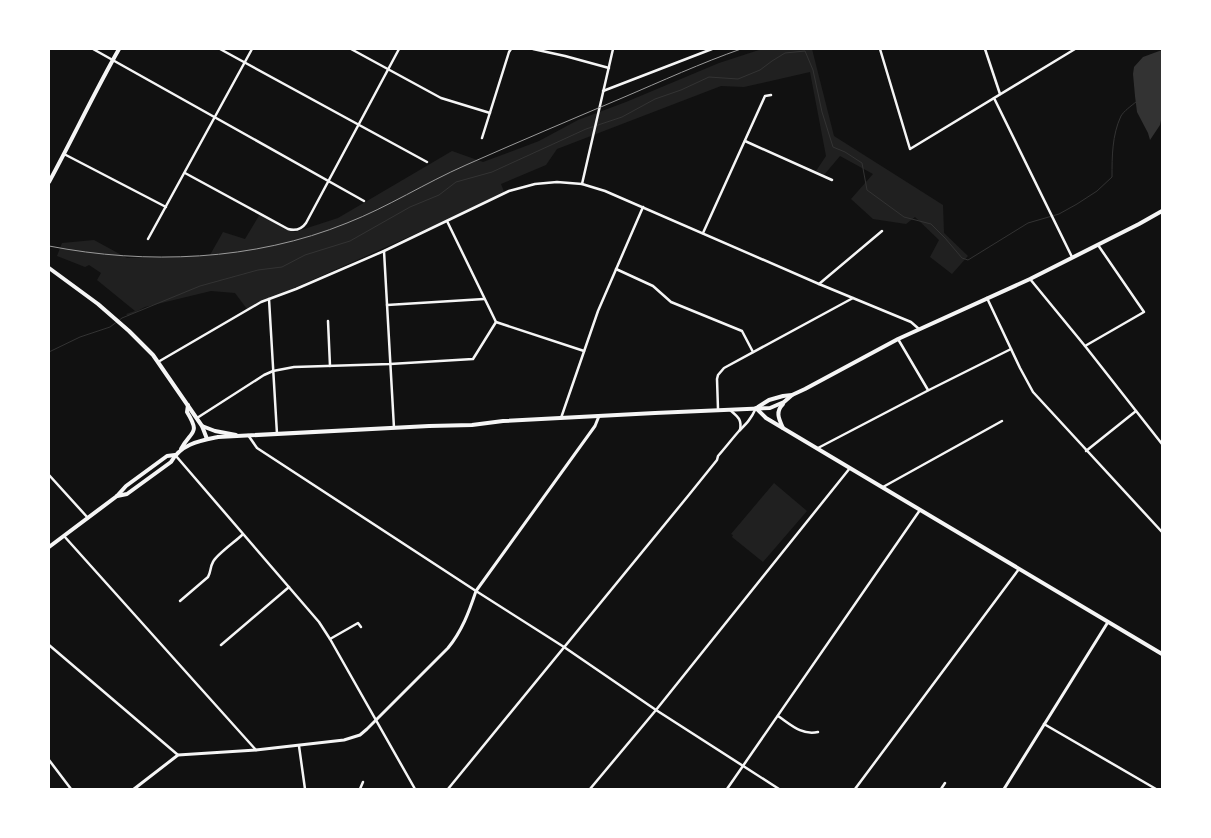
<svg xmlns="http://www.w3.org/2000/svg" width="1211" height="838" viewBox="0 0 1211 838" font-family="Georgia,serif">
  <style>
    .green { fill: #202020 }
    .water { fill: #333 }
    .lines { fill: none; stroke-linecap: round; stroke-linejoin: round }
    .stream { stroke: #333; stroke-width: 1 }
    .minor { stroke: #f5f5f5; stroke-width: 2.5 }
    .tertiary { stroke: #f5f5f5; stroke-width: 3 }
    .secondary { stroke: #f5f5f5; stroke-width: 4 }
    .primary { stroke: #f5f5f5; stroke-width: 4 }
    .rail { stroke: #9a9a9a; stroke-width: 1 }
  </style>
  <rect width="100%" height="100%" fill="#111"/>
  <g class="green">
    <path d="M 762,49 L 812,49 L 834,136 L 943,205 L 944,233 L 968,256 L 952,274 L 930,257 L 939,240 L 915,217 L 906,224 L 873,219 L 851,199 L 873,174 L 840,156 L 824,175 L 816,171 L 826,156 L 810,72 L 744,87 L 721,86 L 557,149 L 546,165 L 501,184 L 505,194 L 247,309 L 235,293 L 211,291 L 145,307 L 128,316 L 126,314 L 135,311 L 97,280 L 101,273 L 89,265 L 85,267 L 57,256 L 62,243 L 94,240 L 127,258 L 210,255 L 223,232 L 245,239 L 260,214 L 295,232 L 338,218 L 452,151 L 483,162 L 539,141 L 578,120 L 626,102 L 719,63 Z"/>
    <path d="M 774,483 L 807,511 L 763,562 L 732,537 L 733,535 L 731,534 Z"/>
  </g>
  <path class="water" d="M 1162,50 L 1162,115 L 1160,125 L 1150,140 L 1148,133 L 1137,112 L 1135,96 L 1133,74 L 1134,67 L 1143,57 Z"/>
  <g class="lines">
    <path class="stream" d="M 49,352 L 80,337 L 110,327 L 122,318 L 200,286 L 258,270 L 282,267 L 305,255 L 350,241 L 410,207 L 439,195 L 456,182 L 492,172 L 586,129 L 622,117 L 655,99 L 681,90 L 709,77 L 738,79 L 760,70 L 772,61 L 785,53 L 805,51 L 813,70 L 822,112 L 833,147 L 845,152 L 862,163 L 867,190 L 904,217 L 931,224 L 945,238 L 962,258 L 968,260 L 1028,223 L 1059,214 L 1077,204 L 1097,191 L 1112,177 C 1112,157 1112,135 1121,116 C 1124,111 1131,106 1136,102"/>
    <g class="minor">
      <path d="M 93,49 L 364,201"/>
      <path d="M 220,49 L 427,162"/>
      <path d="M 351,49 L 441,98 L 490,113"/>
      <path d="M 533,49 L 565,56 L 609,68"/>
      <path d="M 880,49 L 910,149 L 1075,49"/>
      <path d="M 985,49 L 1000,94"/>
      <path d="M 603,91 L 712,49"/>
      <path d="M 994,98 L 1072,257"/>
      <path d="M 482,138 L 509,52 L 511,49"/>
      <path d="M 745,141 L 832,180"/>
      <path d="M 64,154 L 166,207"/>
      <path d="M 185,173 L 288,229 C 295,231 301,230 306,223 L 399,49"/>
      <path d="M 582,184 L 613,49"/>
      <path d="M 447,221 L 496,322 L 584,351"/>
      <path d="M 703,233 L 765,96 L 771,95"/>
      <path d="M 148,239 L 252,49"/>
      <path d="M 384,251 L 394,428"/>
      <path d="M 616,269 L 653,286 L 671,302 L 742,331 L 753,352"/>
      <path d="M 1030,279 L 1085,346 L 1162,444"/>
      <path d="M 819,284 L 882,231"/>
      <path d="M 987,298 L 1020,368 L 1033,392 L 1162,532"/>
      <path d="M 269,299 L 277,434"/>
      <path d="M 387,305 L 484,299"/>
      <path d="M 328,321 L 330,366"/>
      <path d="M 898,339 L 928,390"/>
      <path d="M 1085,346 L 1144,312 L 1098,245"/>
      <path d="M 158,362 L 261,302 L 296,289 L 384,251 L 509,191 L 535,184 L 557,182 L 582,184 L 605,191 L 819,284 L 911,322 L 919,329"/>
      <path d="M 718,409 L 717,379 L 718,375 L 724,368 L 853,298"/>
      <path d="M 730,410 C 738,417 742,419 740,430"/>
      <path d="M 197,418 L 264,375 L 273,371 L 294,367 L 390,364 L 473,359 L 496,322"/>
      <path d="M 561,418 L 598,311 L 643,207"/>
      <path d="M 248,435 L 257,448 L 476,591 L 564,647 L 656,710 L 779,789"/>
      <path d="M 818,448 L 929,390 L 1011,349"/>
      <path d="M 1086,451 L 1136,411"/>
      <path d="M 176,456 L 319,622 L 330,639 L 415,789"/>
      <path d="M 49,475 L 88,518"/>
      <path d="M 883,487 L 1002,421"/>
      <path d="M 64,536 L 256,750"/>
      <path d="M 180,601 L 208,577 C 211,572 210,567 213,562 C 216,555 236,541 242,535"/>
      <path d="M 330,639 L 358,623 L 361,627"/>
      <path d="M 49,645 L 178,755"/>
      <path d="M 221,645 L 289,587"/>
      <path d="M 778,716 C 790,724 802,736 818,732"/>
      <path d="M 1044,724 L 1156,789"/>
      <path d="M 299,746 L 305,789"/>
      <path d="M 49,760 L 71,789"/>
      <path d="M 360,789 L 363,782"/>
      <path d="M 448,789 L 688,496 L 717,460 L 718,456 C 725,448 732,439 739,431 C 747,423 751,419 756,408"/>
      <path d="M 590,789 L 656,710 L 850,468"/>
      <path d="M 727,789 L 920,510"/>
      <path d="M 855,789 L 1019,569"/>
      <path d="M 941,789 L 945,783"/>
    </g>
    <g class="tertiary">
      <path d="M 134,789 L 178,755 L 256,750 L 344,740 L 360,735 L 367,729 L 448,648 C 462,631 469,612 476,591 L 595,426 L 599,416"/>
      <path d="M 1004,789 L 1108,622"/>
    </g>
    <path class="secondary" d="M 756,408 L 766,418 L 1162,654"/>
    <g class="primary">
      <path d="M 49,182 C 73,138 94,93 119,49"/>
      <path d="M 49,268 L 98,304 L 129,331 L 153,355 L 202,426 L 207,439"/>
      <path d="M 783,404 C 775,412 779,419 783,428"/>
      <path d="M 758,407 L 769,400 L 783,396 L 792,395 L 805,389 L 898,339 L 1030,279 L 1139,224 L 1162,211"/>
      <path d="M 202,426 L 215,431 L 236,435"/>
      <path d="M 181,449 C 191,430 201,435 187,412 L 188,405"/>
      <path d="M 117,496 L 127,494 L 171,462 C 181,444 199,441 218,437 L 429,426 L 472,425 L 503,421 L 655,413 L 770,408 L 784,402 L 792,395"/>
      <path d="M 49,547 L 117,496 L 126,486 L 167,456 L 175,455"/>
    </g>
    <path class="rail" d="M 49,246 C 146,265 254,261 347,223 C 388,207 425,183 466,165 C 518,142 570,120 622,98 C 662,81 701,63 741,49"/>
  </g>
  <rect width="1211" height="838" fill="none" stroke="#ffffff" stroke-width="100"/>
</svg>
